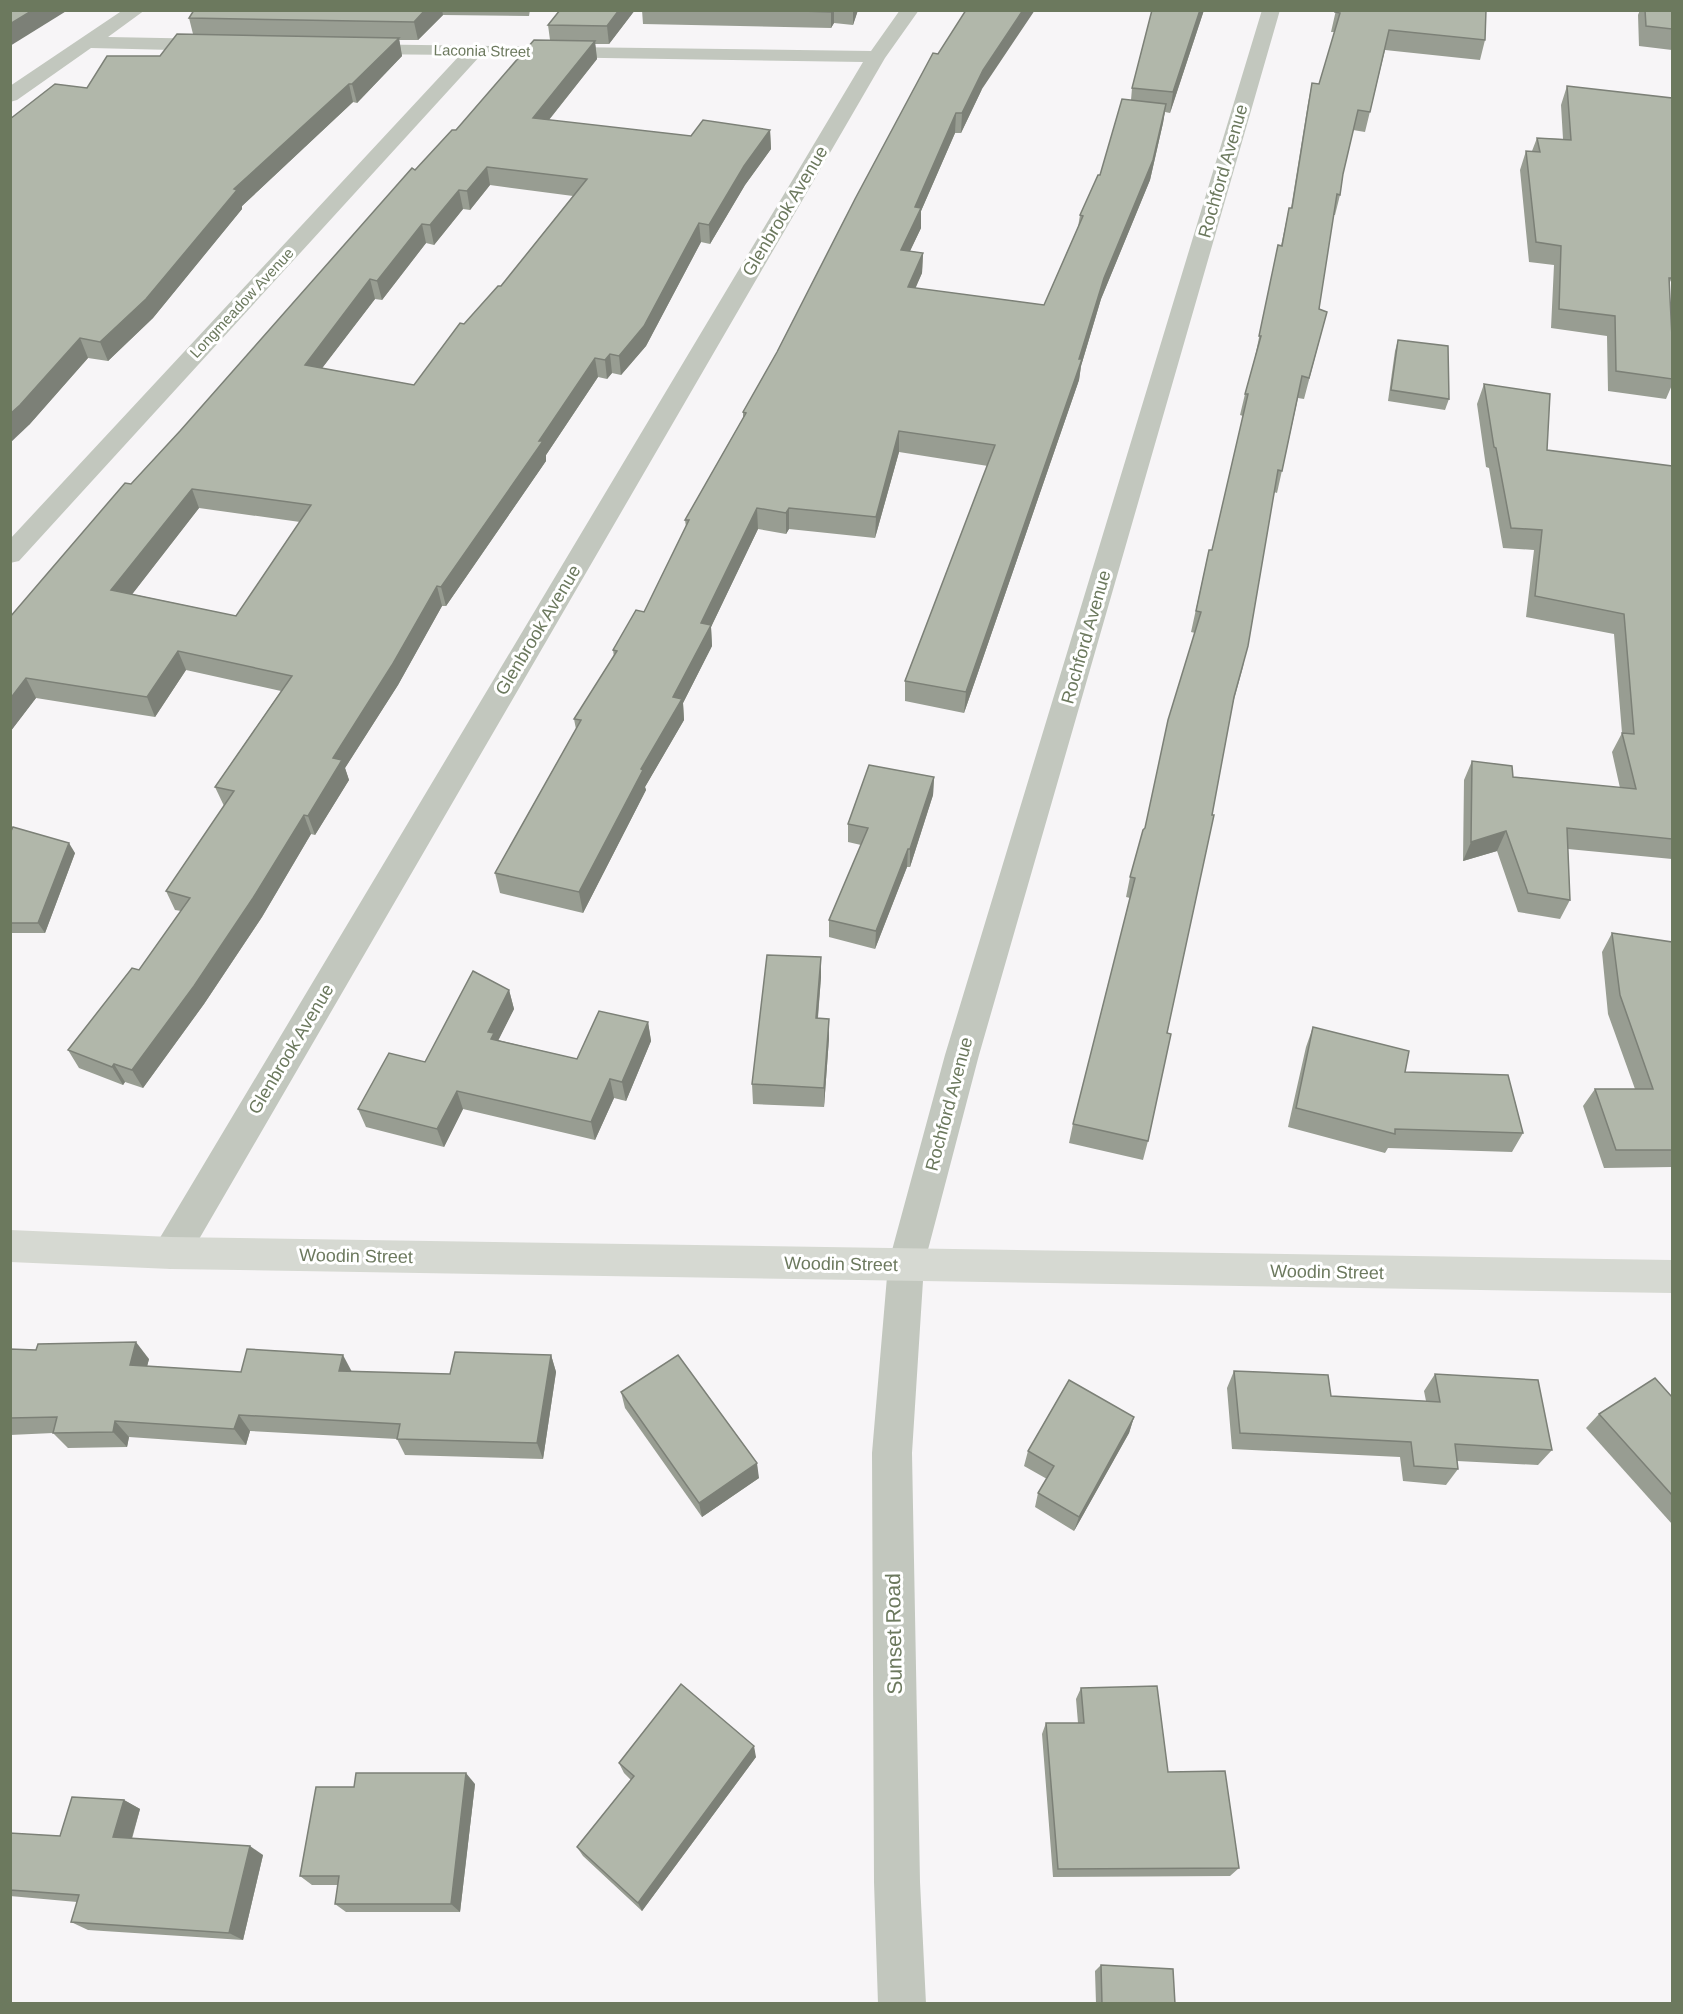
<svg xmlns="http://www.w3.org/2000/svg" width="1683" height="2014" viewBox="0 0 1683 2014" font-family="Helvetica,sans-serif">
  <style>
    .lines { fill: none; stroke-linecap: round; stroke-linejoin: round }
    .minor { fill: #c2c7be; fill-rule: evenodd }
    .secondary { fill: #d6d9d2; fill-rule: evenodd }
    .wall { fill: #989d92; fill-rule: evenodd }
    .shaded-wall { fill: #7c8077 }
    .building { fill: #b1b7aa; stroke: #7c8077; stroke-width: 1.5; fill-rule: evenodd }
    .labels { text-anchor: middle; stroke-width: 6; stroke-linejoin: round; paint-order: stroke }
    .far-street-label { font-size: 15px; fill: #6c795e; stroke: #fff }
    .street-label { font-size: 18px; fill: #6c795e; stroke: #fff }
    .near-street-label { font-size: 21px; fill: #6c795e; stroke: #fff }
  </style>
  <rect width="100%" height="100%" fill="#f7f5f7"/>
  <g class="lines">
    <g class="minor">
      <path d="M 123,10 L 145,10 L 108,37 L 214,39 L 221,41 L 223,45 L 221,49 L 214,51 L 91,48 L 17,100 L 10,102 L 10,86 Z"/>
      <path d="M 900,10 L 919,10 L 885,58 L 184,1265 L 171,1269 L 158,1265 L 153,1253 L 158,1241 L 863,62 L 480,56 L 19,561 L 10,563 L 10,539 L 460,55 L 356,54 L 349,52 L 347,48 L 349,44 L 871,51 Z"/>
      <path d="M 1262,10 L 1280,10 L 979,1055 L 924,1265 L 912,1453 L 920,1882 L 926,2004 L 878,2004 L 874,1882 L 872,1453 L 888,1265 L 945,1055 Z"/>
    </g>
    <path class="secondary" d="M 10,1230 L 171,1237 L 1672,1260 L 1672,1293 L 171,1269 L 10,1262 Z"/>
  </g>
  <g class="wall">
    <path d="M 194,10 L 530,10 L 529,16 L 443,15 L 418,40 L 399,40 L 402,56 L 357,103 L 353,102 L 242,206 L 242,209 L 153,318 L 108,361 L 88,358 L 29,425 L 87,88 L 160,56 L 193,34 L 189,18 Z"/>
    <path d="M 560,10 L 635,10 L 609,44 L 595,44 L 597,59 L 549,120 L 691,136 L 770,130 L 771,149 L 745,185 L 710,244 L 701,242 L 646,346 L 621,375 L 612,373 L 607,379 L 598,377 L 546,455 L 546,461 L 446,606 L 442,606 L 398,685 L 345,768 L 349,780 L 315,835 L 311,834 L 262,917 L 204,1004 L 143,1088 L 125,1082 L 123,1085 L 79,1068 L 68,1050 L 139,970 L 181,911 L 175,910 L 166,891 L 224,806 L 215,787 L 281,691 L 186,670 L 155,717 L 36,698 L 10,732 L 10,617 L 131,484 L 180,431 L 415,170 L 550,40 L 548,25 ZM 490,185 L 573,196 L 501,286 L 464,324 L 414,385 L 322,368 L 375,299 L 382,300 L 426,243 L 434,245 L 463,209 L 470,210 ZM 199,508 L 300,522 L 236,616 L 132,594 Z"/>
    <path d="M 642,10 L 858,10 L 853,25 L 834,23 L 831,28 L 643,24 Z"/>
    <path d="M 1152,10 L 1204,10 L 1170,113 L 1165,112 L 1163,123 L 1150,180 L 1101,299 L 1081,366 L 1079,380 L 964,713 L 905,701 L 905,681 L 988,466 L 899,452 L 875,538 L 789,529 L 786,534 L 758,529 L 711,627 L 712,646 L 683,703 L 684,720 L 645,787 L 646,790 L 583,913 L 500,893 L 495,873 L 576,729 L 574,719 L 614,657 L 613,650 L 644,612 L 686,527 L 685,520 L 743,418 L 743,412 L 777,352 L 855,199 L 982,89 L 961,133 L 955,133 L 921,211 L 921,228 L 910,251 L 923,253 L 922,273 L 915,288 L 1044,305 L 1078,227 L 1080,215 L 1100,175 L 1131,100 L 1132,88 Z"/>
    <path d="M 1336,10 L 1485,40 L 1480,60 L 1385,50 L 1365,132 L 1353,130 L 1343,174 L 1340,195 L 1335,215 L 1333,215 L 1319,309 L 1327,312 L 1304,399 L 1298,398 L 1277,493 L 1274,492 L 1243,667 L 1233,703 L 1167,1033 L 1148,1141 L 1143,1160 L 1069,1143 L 1073,1124 L 1130,898 L 1126,897 L 1130,877 L 1145,828 L 1195,633 L 1191,632 L 1209,550 L 1212,550 L 1243,416 L 1240,415 L 1245,394 L 1255,357 L 1278,245 L 1281,246 L 1289,208 L 1291,208 L 1308,103 L 1312,83 L 1319,84 L 1335,32 L 1331,32 Z"/>
    <path d="M 1640,10 L 1672,10 L 1672,50 L 1639,46 L 1638,15 Z"/>
    <path d="M 1567,86 L 1672,278 L 1669,284 L 1672,337 L 1672,385 L 1666,399 L 1608,391 L 1607,336 L 1551,328 L 1554,265 L 1529,262 L 1520,170 L 1526,151 L 1532,151 L 1537,138 L 1563,139 L 1561,105 Z"/>
    <path d="M 1398,340 L 1449,399 L 1445,410 L 1388,401 L 1395,351 Z"/>
    <path d="M 1484,384 L 1547,450 L 1672,466 L 1672,859 L 1568,849 L 1570,900 L 1560,919 L 1518,912 L 1497,851 L 1463,861 L 1464,780 L 1472,761 L 1513,777 L 1620,788 L 1612,752 L 1622,733 L 1614,634 L 1526,617 L 1534,550 L 1503,548 L 1489,468 L 1486,467 L 1477,404 Z"/>
    <path d="M 934,777 L 933,795 L 910,867 L 907,867 L 875,949 L 829,937 L 829,920 L 861,845 L 848,842 L 848,824 Z"/>
    <path d="M 10,833 L 75,853 L 45,933 L 10,933 Z"/>
    <path d="M 1612,933 L 1672,942 L 1672,1167 L 1604,1168 L 1583,1106 L 1595,1089 L 1635,1089 L 1608,1014 L 1602,952 Z"/>
    <path d="M 821,957 L 821,977 L 818,1018 L 829,1038 L 824,1107 L 753,1104 L 752,1084 Z"/>
    <path d="M 509,990 L 514,1009 L 498,1040 L 577,1059 L 648,1022 L 651,1041 L 626,1101 L 614,1098 L 595,1140 L 463,1109 L 444,1147 L 366,1127 L 358,1109 L 425,1062 Z"/>
    <path d="M 1313,1027 L 1523,1133 L 1512,1152 L 1388,1148 L 1385,1153 L 1288,1127 L 1306,1047 Z"/>
    <path d="M 10,1349 L 149,1359 L 147,1366 L 241,1372 L 352,1372 L 450,1374 L 551,1355 L 556,1372 L 543,1459 L 405,1455 L 397,1439 L 250,1431 L 246,1445 L 129,1437 L 127,1447 L 68,1448 L 53,1433 L 10,1435 Z"/>
    <path d="M 1234,1371 L 1331,1396 L 1426,1401 L 1424,1391 L 1435,1374 L 1552,1450 L 1538,1465 L 1457,1461 L 1458,1469 L 1446,1485 L 1403,1481 L 1400,1457 L 1232,1449 L 1227,1388 Z"/>
    <path d="M 621,1392 L 759,1478 L 702,1517 L 625,1408 Z"/>
    <path d="M 1672,1397 L 1672,1524 L 1586,1428 L 1599,1414 Z"/>
    <path d="M 1134,1417 L 1129,1433 L 1074,1531 L 1035,1507 L 1038,1493 L 1047,1479 L 1024,1466 L 1028,1451 Z"/>
    <path d="M 1081,1688 L 1168,1772 L 1239,1868 L 1230,1876 L 1053,1877 L 1042,1734 L 1046,1723 L 1078,1723 L 1076,1699 Z"/>
    <path d="M 756,1757 L 642,1911 L 583,1856 L 577,1847 L 631,1780 L 624,1773 L 619,1763 Z"/>
    <path d="M 475,1784 L 460,1912 L 346,1912 L 335,1904 L 338,1885 L 312,1885 L 300,1876 L 354,1787 Z"/>
    <path d="M 124,1800 L 140,1809 L 132,1839 L 263,1855 L 243,1940 L 88,1930 L 71,1922 L 77,1902 L 10,1896 L 10,1833 L 60,1836 Z"/>
    <path d="M 1101,1965 L 1175,2004 L 1096,2004 L 1095,1971 Z"/>
  </g>
  <g class="shaded-wall">
    <path d="M 33,10 L 68,10 L 10,46 L 10,24 Z"/>
    <path d="M 425,10 L 442,10 L 443,15 L 418,40 L 414,22 Z"/>
    <path d="M 619,10 L 635,10 L 609,44 L 607,26 Z"/>
    <path d="M 832,10 L 834,10 L 834,23 L 831,28 L 831,12 Z"/>
    <path d="M 853,10 L 858,10 L 853,25 Z"/>
    <path d="M 1023,10 L 1035,10 L 982,89 L 961,133 L 962,113 L 983,70 Z"/>
    <path d="M 1200,10 L 1204,10 L 1170,113 L 1173,92 Z"/>
    <path d="M 399,38 L 402,56 L 357,103 L 352,84 Z"/>
    <path d="M 595,41 L 597,59 L 536,136 L 533,118 Z"/>
    <path d="M 349,84 L 353,102 L 242,206 L 242,209 L 153,318 L 108,361 L 100,342 L 234,189 Z"/>
    <path d="M 1166,104 L 1163,123 L 1150,180 L 1101,299 L 1081,366 L 1079,380 L 964,713 L 966,692 L 1079,359 L 1104,278 Z"/>
    <path d="M 956,113 L 955,133 L 921,211 L 921,228 L 901,270 L 901,250 L 915,207 Z"/>
    <path d="M 770,130 L 771,149 L 745,185 L 710,244 L 709,225 L 744,166 Z"/>
    <path d="M 487,167 L 490,185 L 470,210 L 467,191 Z"/>
    <path d="M 459,190 L 463,209 L 434,245 L 430,225 Z"/>
    <path d="M 699,223 L 701,242 L 646,346 L 621,375 L 619,356 Z"/>
    <path d="M 422,224 L 426,243 L 382,300 L 377,281 Z"/>
    <path d="M 923,253 L 922,273 L 907,308 L 908,287 Z"/>
    <path d="M 370,279 L 375,299 L 310,384 L 305,365 Z"/>
    <path d="M 80,338 L 88,358 L 29,425 L 10,443 L 10,414 Z"/>
    <path d="M 610,354 L 612,373 L 607,379 L 605,360 Z"/>
    <path d="M 595,358 L 598,377 L 546,455 L 546,461 L 446,606 L 441,587 Z"/>
    <path d="M 899,431 L 899,452 L 875,538 L 876,517 Z"/>
    <path d="M 192,489 L 199,508 L 120,610 L 111,590 Z"/>
    <path d="M 757,508 L 758,529 L 711,627 L 712,646 L 683,703 L 684,720 L 645,787 L 646,790 L 583,913 L 579,892 L 641,769 L 673,697 L 701,623 Z"/>
    <path d="M 789,508 L 789,529 L 786,534 L 786,513 Z"/>
    <path d="M 437,586 L 442,606 L 398,685 L 345,768 L 349,780 L 315,835 L 308,816 L 333,758 Z"/>
    <path d="M 178,651 L 186,670 L 155,717 L 147,697 Z"/>
    <path d="M 26,678 L 36,698 L 10,732 L 10,699 Z"/>
    <path d="M 934,777 L 933,795 L 910,867 L 910,849 Z"/>
    <path d="M 304,815 L 311,834 L 262,917 L 204,1004 L 143,1088 L 132,1070 Z"/>
    <path d="M 1506,831 L 1497,851 L 1463,861 L 1471,842 Z"/>
    <path d="M 69,843 L 75,853 L 45,933 L 38,923 Z"/>
    <path d="M 908,849 L 907,867 L 875,949 L 876,931 Z"/>
    <path d="M 821,957 L 821,977 L 816,1038 L 816,1018 Z"/>
    <path d="M 509,990 L 514,1009 L 497,1043 L 499,1052 L 488,1032 Z"/>
    <path d="M 829,1019 L 829,1038 L 824,1107 L 824,1088 Z"/>
    <path d="M 648,1022 L 651,1041 L 626,1101 L 622,1082 Z"/>
    <path d="M 114,1064 L 125,1082 L 123,1085 L 112,1067 Z"/>
    <path d="M 610,1079 L 614,1098 L 595,1140 L 591,1122 Z"/>
    <path d="M 457,1091 L 463,1109 L 444,1147 L 437,1129 Z"/>
    <path d="M 136,1342 L 149,1359 L 143,1382 L 130,1365 Z"/>
    <path d="M 343,1355 L 352,1372 L 339,1371 Z"/>
    <path d="M 551,1355 L 556,1372 L 543,1459 L 537,1443 Z"/>
    <path d="M 239,1415 L 250,1431 L 246,1445 L 234,1429 Z"/>
    <path d="M 1134,1417 L 1129,1433 L 1074,1531 L 1079,1517 Z"/>
    <path d="M 115,1421 L 129,1437 L 127,1447 L 113,1432 Z"/>
    <path d="M 757,1463 L 759,1478 L 702,1517 L 699,1503 Z"/>
    <path d="M 754,1746 L 756,1757 L 642,1911 L 638,1903 Z"/>
    <path d="M 466,1773 L 475,1784 L 460,1912 L 451,1904 Z"/>
    <path d="M 124,1800 L 140,1809 L 129,1847 L 113,1837 Z"/>
    <path d="M 250,1846 L 263,1855 L 243,1940 L 229,1933 Z"/>
  </g>
  <g class="building">
    <path d="M 10,10 L 33,10 L 10,24 Z"/>
    <path d="M 194,10 L 425,10 L 414,22 L 189,18 Z"/>
    <path d="M 560,10 L 619,10 L 607,26 L 548,25 Z"/>
    <path d="M 770,10 L 832,10 L 831,12 Z"/>
    <path d="M 966,10 L 1023,10 L 983,70 L 962,113 L 956,113 L 915,207 L 921,208 L 901,250 L 923,253 L 908,287 L 1044,305 L 1083,216 L 1080,215 L 1098,175 L 1100,175 L 1122,99 L 1166,104 L 1153,160 L 1104,278 L 1079,359 L 1082,359 L 966,692 L 905,681 L 995,445 L 899,431 L 876,517 L 789,508 L 786,513 L 757,508 L 701,623 L 711,625 L 673,697 L 682,699 L 641,769 L 643,770 L 579,892 L 495,873 L 581,720 L 574,719 L 617,651 L 613,650 L 636,610 L 644,612 L 689,520 L 685,520 L 746,413 L 743,412 L 777,352 L 855,199 L 933,53 L 938,54 Z"/>
    <path d="M 1152,10 L 1200,10 L 1173,92 L 1132,88 Z"/>
    <path d="M 1336,10 L 1486,10 L 1485,40 L 1389,30 L 1370,112 L 1358,110 L 1343,174 L 1340,195 L 1337,194 L 1319,309 L 1327,312 L 1309,378 L 1302,376 L 1282,471 L 1278,470 L 1248,646 L 1234,697 L 1212,815 L 1214,815 L 1167,1033 L 1171,1034 L 1148,1141 L 1073,1124 L 1135,878 L 1130,877 L 1143,830 L 1145,828 L 1168,720 L 1201,612 L 1196,611 L 1209,550 L 1212,550 L 1248,394 L 1245,394 L 1261,336 L 1259,336 L 1278,245 L 1282,246 L 1289,208 L 1292,208 L 1312,83 L 1319,84 L 1340,13 L 1335,12 Z"/>
    <path d="M 1645,10 L 1672,10 L 1672,29 L 1646,26 Z"/>
    <path d="M 177,34 L 399,38 L 352,84 L 349,84 L 234,189 L 237,190 L 146,299 L 100,342 L 80,338 L 20,405 L 10,414 L 10,119 L 55,84 L 87,88 L 107,56 L 160,56 Z"/>
    <path d="M 534,40 L 595,41 L 533,118 L 691,136 L 703,120 L 770,130 L 744,166 L 709,225 L 699,223 L 644,326 L 619,356 L 610,354 L 605,360 L 595,358 L 539,441 L 543,441 L 441,587 L 437,586 L 392,665 L 333,758 L 342,760 L 308,816 L 304,815 L 253,898 L 194,986 L 132,1070 L 114,1064 L 112,1067 L 68,1050 L 132,968 L 139,970 L 190,898 L 166,891 L 234,791 L 215,787 L 292,676 L 178,651 L 147,697 L 26,678 L 10,699 L 10,617 L 125,483 L 131,484 L 180,431 L 412,168 L 415,170 L 452,130 L 456,130 ZM 487,167 L 587,179 L 501,286 L 498,286 L 464,324 L 460,323 L 414,385 L 305,365 L 370,279 L 377,281 L 422,224 L 430,225 L 459,190 L 467,191 ZM 192,489 L 311,505 L 236,616 L 111,590 Z"/>
    <path d="M 1567,86 L 1672,98 L 1672,278 L 1669,278 L 1672,337 L 1672,379 L 1616,371 L 1615,316 L 1559,309 L 1561,246 L 1536,242 L 1526,151 L 1540,152 L 1537,138 L 1571,140 Z"/>
    <path d="M 1398,340 L 1448,346 L 1449,399 L 1391,390 Z"/>
    <path d="M 1484,384 L 1550,394 L 1547,450 L 1672,466 L 1672,839 L 1567,828 L 1570,900 L 1528,893 L 1506,831 L 1471,842 L 1472,761 L 1512,766 L 1513,777 L 1636,789 L 1622,733 L 1634,734 L 1624,614 L 1535,596 L 1542,530 L 1511,528 L 1496,448 L 1494,447 Z"/>
    <path d="M 869,765 L 934,777 L 910,849 L 908,849 L 876,931 L 829,920 L 868,828 L 848,824 Z"/>
    <path d="M 13,827 L 69,843 L 38,923 L 10,923 L 10,833 Z"/>
    <path d="M 1612,933 L 1672,942 L 1672,1150 L 1616,1150 L 1595,1089 L 1653,1089 L 1620,995 Z"/>
    <path d="M 767,955 L 821,957 L 816,1018 L 829,1019 L 824,1088 L 752,1084 Z"/>
    <path d="M 473,971 L 509,990 L 488,1032 L 494,1033 L 491,1039 L 577,1059 L 599,1011 L 648,1022 L 622,1082 L 610,1079 L 591,1122 L 457,1091 L 437,1129 L 358,1109 L 389,1053 L 425,1062 Z"/>
    <path d="M 1313,1027 L 1409,1051 L 1405,1072 L 1508,1075 L 1523,1133 L 1395,1129 L 1395,1134 L 1296,1108 Z"/>
    <path d="M 136,1342 L 130,1365 L 241,1372 L 247,1349 L 343,1355 L 339,1371 L 450,1374 L 455,1352 L 551,1355 L 537,1443 L 397,1439 L 400,1424 L 239,1415 L 234,1429 L 115,1421 L 113,1432 L 53,1433 L 57,1417 L 10,1418 L 10,1349 L 36,1350 L 38,1344 Z"/>
    <path d="M 678,1355 L 757,1463 L 699,1503 L 621,1392 Z"/>
    <path d="M 1234,1371 L 1328,1375 L 1331,1396 L 1440,1402 L 1435,1374 L 1538,1380 L 1552,1450 L 1455,1444 L 1458,1469 L 1414,1466 L 1411,1442 L 1240,1433 Z"/>
    <path d="M 1655,1378 L 1672,1397 L 1672,1495 L 1599,1414 Z"/>
    <path d="M 1069,1380 L 1134,1417 L 1079,1517 L 1038,1493 L 1054,1466 L 1028,1451 Z"/>
    <path d="M 681,1684 L 754,1746 L 638,1903 L 577,1847 L 634,1776 L 619,1763 Z"/>
    <path d="M 1157,1686 L 1168,1772 L 1225,1771 L 1239,1868 L 1058,1869 L 1046,1723 L 1084,1723 L 1081,1688 Z"/>
    <path d="M 356,1773 L 466,1773 L 451,1904 L 335,1904 L 339,1876 L 300,1876 L 316,1787 L 354,1787 Z"/>
    <path d="M 72,1797 L 124,1800 L 113,1837 L 250,1846 L 229,1933 L 71,1922 L 79,1895 L 10,1890 L 10,1833 L 60,1836 Z"/>
    <path d="M 1101,1965 L 1173,1969 L 1175,2004 L 1102,2004 Z"/>
  </g>
  <g class="labels">
    <g class="far-street-label">
      <text transform="translate(482 51) rotate(1)" y="5">Laconia Street</text>
      <text transform="translate(242 303) rotate(-47)" y="5">Longmeadow Avenue</text>
    </g>
    <g class="street-label">
      <text transform="translate(1223 171) rotate(-74)" y="6">Rochford Avenue</text>
      <text transform="translate(785 211) rotate(-59)" y="6">Glenbrook Avenue</text>
      <text transform="translate(538 630) rotate(-59)" y="6">Glenbrook Avenue</text>
      <text transform="translate(1086 637) rotate(-74)" y="6">Rochford Avenue</text>
      <text transform="translate(291 1049) rotate(-59)" y="6">Glenbrook Avenue</text>
      <text transform="translate(949 1104) rotate(-75)" y="6">Rochford Avenue</text>
      <text transform="translate(356 1256) rotate(1)" y="6">Woodin Street</text>
      <text transform="translate(841 1264) rotate(1)" y="6">Woodin Street</text>
      <text transform="translate(1327 1272) rotate(1)" y="6">Woodin Street</text>
    </g>
    <g class="near-street-label">
      <text transform="translate(894 1634) rotate(-91)" y="7">Sunset Road</text>
    </g>
  </g>
  <rect width="1683" height="2014" fill="none" stroke="#6c795e" stroke-width="24"/>
</svg>
